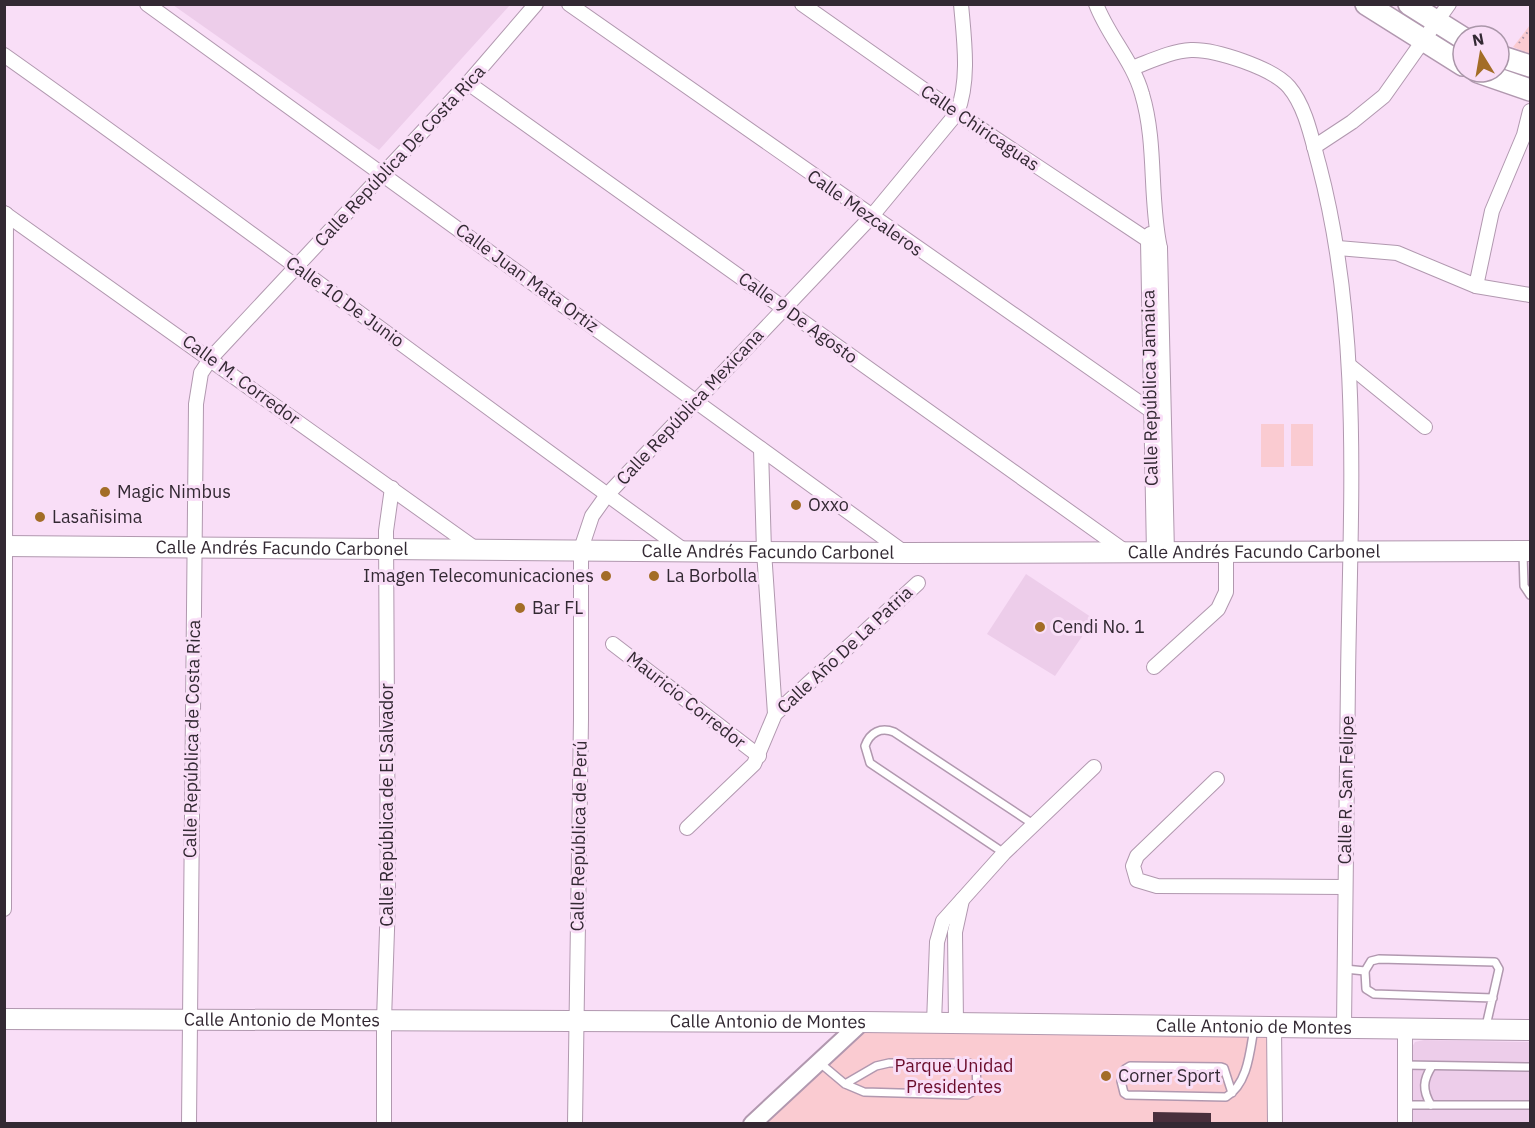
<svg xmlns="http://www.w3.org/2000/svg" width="1535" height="1128" viewBox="0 0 1535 1128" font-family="'IBM Plex Sans',sans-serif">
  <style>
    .built { fill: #edcdea }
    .green { fill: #facbd1 }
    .building { fill: #492f3c }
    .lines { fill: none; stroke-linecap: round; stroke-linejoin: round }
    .service-casing { stroke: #b198af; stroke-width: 10 }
    .minor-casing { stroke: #b198af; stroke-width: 16 }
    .tertiary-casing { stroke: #b198af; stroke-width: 20 }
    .secondary-casing { stroke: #b198af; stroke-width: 22 }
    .primary-casing { stroke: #b198af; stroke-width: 24 }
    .path { stroke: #a692a5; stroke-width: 2; stroke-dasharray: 1.5 4.5; stroke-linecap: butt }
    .service { stroke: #fff; stroke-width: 7 }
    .minor { stroke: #fff; stroke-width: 14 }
    .tertiary { stroke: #fff; stroke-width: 16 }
    .secondary { stroke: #fff; stroke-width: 20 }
    .primary { stroke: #fff; stroke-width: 21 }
    .poi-dot { fill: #a36d27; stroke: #f9def7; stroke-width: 2 }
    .labels { text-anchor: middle; stroke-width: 6; stroke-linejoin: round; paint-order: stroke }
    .street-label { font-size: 18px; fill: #332933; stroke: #f9def7 }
    .poi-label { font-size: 18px; fill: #332933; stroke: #f9def7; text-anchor: start }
    .park-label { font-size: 18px; fill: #6a0c2b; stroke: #f9def7 }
  </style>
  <rect width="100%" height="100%" fill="#f9def7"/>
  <g class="built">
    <path d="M 173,5 L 510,5 L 379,150 Z"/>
    <path d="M 1026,574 L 1094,619 L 1055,676 L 987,634 Z"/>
    <path d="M 1424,1040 L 1530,1042 L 1530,1123 L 1413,1123 L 1412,1047 L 1415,1042 Z"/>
  </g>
  <g class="green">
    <path d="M 1530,25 L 1530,54 L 1513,47 Z"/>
    <rect x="1261" y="424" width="23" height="43"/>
    <rect x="1291" y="424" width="22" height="42"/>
    <path d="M 859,1027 L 1271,1030 L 1272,1123 L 767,1124 L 762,1116 Z"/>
  </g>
  <path class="building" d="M 1153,1112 L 1211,1113 L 1211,1124 L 1153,1124 Z"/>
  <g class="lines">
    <g class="service-casing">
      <g id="service">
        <path d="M 1523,553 L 1524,586 L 1530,595"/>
        <path d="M 1004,853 L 870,763 L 865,746 C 870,732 881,727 894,732 L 1033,824"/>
        <path d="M 1345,969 L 1365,971"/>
        <path d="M 1486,1026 L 1499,969 L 1495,962 L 1379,959 L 1371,961 L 1365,971 L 1366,989 L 1374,994 L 1493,998"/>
        <path d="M 820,1063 L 845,1084 L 864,1092 L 967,1095 L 977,1089 L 976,1066 L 969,1063 L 889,1063 L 876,1066 L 845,1084"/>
        <path d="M 1405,1065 L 1530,1067"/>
        <path d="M 1232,1093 L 1224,1068 L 1221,1067 L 1130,1066 L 1125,1069 L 1121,1081 L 1124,1093 L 1127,1095 L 1226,1097 C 1248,1084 1250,1051 1254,1028"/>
        <path d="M 1405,1105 L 1530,1105"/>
        <path d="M 1431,1105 C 1422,1090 1423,1080 1432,1066"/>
      </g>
    </g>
    <g class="minor-casing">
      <g id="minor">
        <path d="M 147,4 L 905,553"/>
        <path d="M 569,4 L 1163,419"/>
        <path d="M 802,4 L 957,113 L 1160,248"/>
        <path d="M 1096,4 C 1108,36 1133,61 1142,94 C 1157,144 1149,197 1160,248 L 1167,553"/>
        <path d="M 4,55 C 233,217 457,387 685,551"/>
        <path d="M 1132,68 C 1151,61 1171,51 1191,50 C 1215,49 1273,68 1289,87 C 1306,107 1312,140 1319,165 C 1363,332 1350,507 1348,679 C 1346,795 1345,911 1344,1027"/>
        <path d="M 468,83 L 1126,552"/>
        <path d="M 1314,147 L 1352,122 L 1384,96 L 1449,4"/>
        <path d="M 4,213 L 476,549"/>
        <path d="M 1150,234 L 1148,241 L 1154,553"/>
        <path d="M 1338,248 L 1397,253 L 1476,286 L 1530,295"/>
        <path d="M 1476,286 L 1492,211 L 1524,135 L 1530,111"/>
        <path d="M 1350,366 L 1425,427"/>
        <path d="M 761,449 L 764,551 L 775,714"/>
        <path d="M 613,644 L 759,756"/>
        <path d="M 1154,667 L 1218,609 L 1226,592 L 1226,553"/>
        <path d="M 1217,779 L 1137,856 L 1133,866 L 1137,880 L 1157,886 L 1345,887"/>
        <path d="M 687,828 L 754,764 L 775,714 L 918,583"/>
        <path d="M 4,909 L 6,214"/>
        <path d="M 934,1023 L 937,942 L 943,921 L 1004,853 L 1094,767"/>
        <path d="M 956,1023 L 955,932 L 962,900"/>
        <path d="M 1274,1026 L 1275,1124"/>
        <path d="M 189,1124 L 196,404 L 201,373 L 211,358 L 468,83 L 536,4"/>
        <path d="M 384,1124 L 384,1020 L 388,900 L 386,531 L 392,488"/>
        <path d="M 575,1124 L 581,719 L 581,549 L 592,516 L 607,495 L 871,217 L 957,113 C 970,80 964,39 961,4"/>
        <path d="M 1405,1124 L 1405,1029"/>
      </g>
    </g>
    <g class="tertiary-casing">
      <path id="tertiary" d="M 752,1124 L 862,1022"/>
    </g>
    <g class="secondary-casing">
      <g id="secondary">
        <path id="s1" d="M 4,546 L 905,553 L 1530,551"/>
        <path id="s2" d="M 4,1019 L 862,1022 L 1530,1030"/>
      </g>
    </g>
    <g class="primary-casing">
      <g id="primary">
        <path d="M 1366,4 L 1463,65"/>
        <path d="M 1409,4 L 1463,38"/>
        <path d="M 1499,56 L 1530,66"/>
        <path d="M 1478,72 L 1530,90"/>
      </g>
    </g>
    <path class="path" d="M 1519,43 L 1530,29"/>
    <use href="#service" class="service"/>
    <use href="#minor" class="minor"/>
    <use href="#tertiary" class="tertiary"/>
    <use href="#secondary" class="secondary"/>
    <use href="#primary" class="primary"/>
  </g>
  <g class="poi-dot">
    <circle cx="105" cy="492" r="6"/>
    <circle cx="796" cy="505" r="6"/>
    <circle cx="40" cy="517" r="6"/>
    <circle cx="606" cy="576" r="6"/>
    <circle cx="654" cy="576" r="6"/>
    <circle cx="520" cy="608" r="6"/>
    <circle cx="1040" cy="627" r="6"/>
    <circle cx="1106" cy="1076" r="6"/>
  </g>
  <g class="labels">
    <g class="street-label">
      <text transform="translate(980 128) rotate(34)" y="6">Calle Chiricaguas</text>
      <text transform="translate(400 156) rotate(-47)" y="6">Calle República De Costa Rica</text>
      <text transform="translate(865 213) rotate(35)" y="6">Calle Mezcaleros</text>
      <text transform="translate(527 278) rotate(36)" y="6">Calle Juan Mata Ortiz</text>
      <text transform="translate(345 302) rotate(36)" y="6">Calle 10 De Junio</text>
      <text transform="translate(798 318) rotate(36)" y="6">Calle 9 De Agosto</text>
      <text transform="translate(241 380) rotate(36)" y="6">Calle M. Corredor</text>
      <text transform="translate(1150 388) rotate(-91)" y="6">Calle República Jamaica</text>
      <text transform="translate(690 407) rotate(-47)" y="6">Calle República Mexicana</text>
      <text dy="6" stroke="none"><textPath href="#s1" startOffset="278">Calle Andrés Facundo Carbonel</textPath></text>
      <text dy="6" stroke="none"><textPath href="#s1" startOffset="764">Calle Andrés Facundo Carbonel</textPath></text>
      <text dy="6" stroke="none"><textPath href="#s1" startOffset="1250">Calle Andrés Facundo Carbonel</textPath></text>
      <text transform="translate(845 650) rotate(-43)" y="6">Calle Año De La Patria</text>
      <text transform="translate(686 700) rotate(38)" y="6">Mauricio Corredor</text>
      <text transform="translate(192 739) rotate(-89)" y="6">Calle República de Costa Rica</text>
      <text transform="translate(1346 790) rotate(-89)" y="6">Calle R. San Felipe</text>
      <text transform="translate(387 805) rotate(-90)" y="6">Calle República de El Salvador</text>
      <text transform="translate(579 836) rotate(-89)" y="6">Calle República de Perú</text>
      <text dy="6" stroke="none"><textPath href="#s2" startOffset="278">Calle Antonio de Montes</textPath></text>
      <text dy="6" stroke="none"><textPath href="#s2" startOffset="764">Calle Antonio de Montes</textPath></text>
      <text dy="6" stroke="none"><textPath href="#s2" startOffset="1250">Calle Antonio de Montes</textPath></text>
    </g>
    <g class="poi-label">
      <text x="117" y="498">Magic Nimbus</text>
      <text x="808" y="511">Oxxo</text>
      <text x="52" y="523">Lasañisima</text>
      <text x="594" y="582" text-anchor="end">Imagen Telecomunicaciones</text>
      <text x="666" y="582">La Borbolla</text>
      <text x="532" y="614">Bar FL</text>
      <text x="1052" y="633">Cendi No. 1</text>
      <text x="1118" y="1082">Corner Sport</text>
    </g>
    <g class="park-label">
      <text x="954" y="1072">Parque Unidad<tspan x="954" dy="21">Presidentes</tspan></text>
    </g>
  </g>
  <rect width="1535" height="1128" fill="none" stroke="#332933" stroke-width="12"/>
  <g transform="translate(1481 54) rotate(349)"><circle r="28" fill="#f9def7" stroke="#aa96a9" stroke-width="1.5"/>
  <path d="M0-4.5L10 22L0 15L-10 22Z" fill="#a36d27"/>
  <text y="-9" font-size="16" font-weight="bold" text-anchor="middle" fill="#332933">N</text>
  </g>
</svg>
